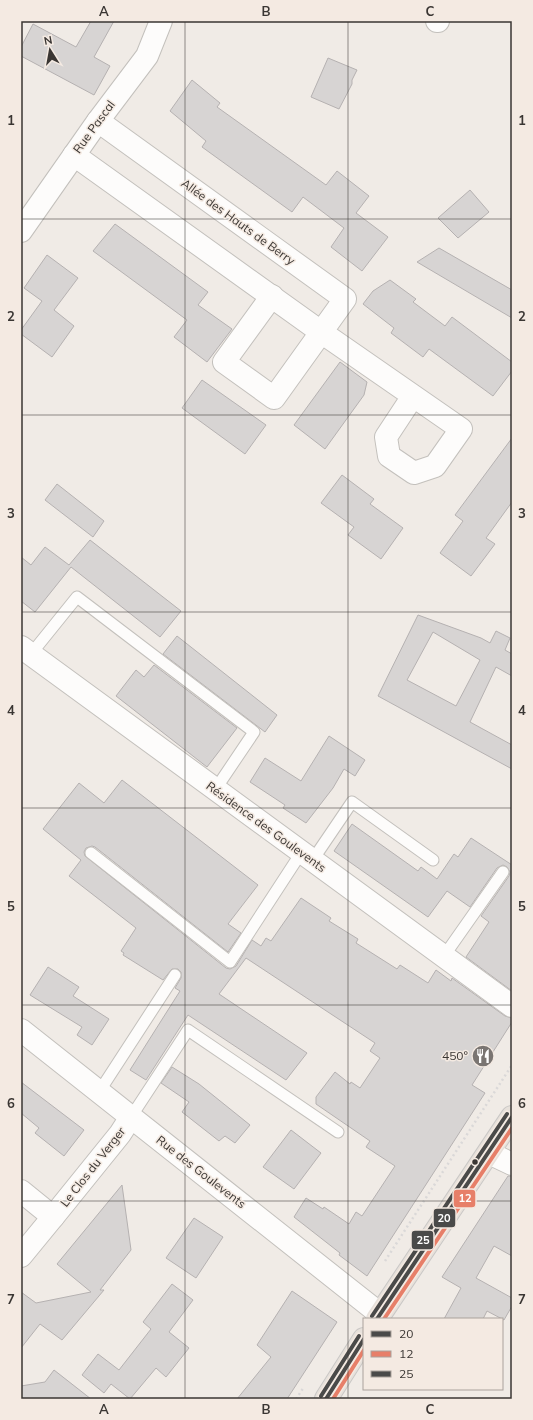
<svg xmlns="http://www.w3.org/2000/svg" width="533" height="1420" viewBox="0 0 533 1420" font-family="Mulish,sans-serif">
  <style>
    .building { fill: #d7d4d3; stroke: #b5b1b1; fill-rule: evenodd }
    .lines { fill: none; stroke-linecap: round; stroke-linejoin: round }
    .lane-casing { stroke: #c3c0bc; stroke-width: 13 }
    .street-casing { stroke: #c3c0bc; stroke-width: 24 }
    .secondary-casing { stroke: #c3c0bc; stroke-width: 24 }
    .primary-casing { stroke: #cac8c6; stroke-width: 24 }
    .path { stroke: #dad8d8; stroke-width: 2.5; stroke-dasharray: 2 3; stroke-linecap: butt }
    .lane { stroke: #fdfcfb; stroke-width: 11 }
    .street { stroke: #fdfcfb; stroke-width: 22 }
    .secondary { stroke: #fdfcfb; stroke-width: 22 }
    .primary { stroke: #e7e1db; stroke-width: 22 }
    .bus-1-casing { stroke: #f4eae2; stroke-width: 7 }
    .bus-2-casing { stroke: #f4eae2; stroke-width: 7 }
    .bus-3-casing { stroke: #f4eae2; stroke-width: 7 }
    .bus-1 { stroke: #4a4a49; stroke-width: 4 }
    .bus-2 { stroke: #e77f69; stroke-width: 4 }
    .bus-3 { stroke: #4a4a49; stroke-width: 4 }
    .grid { fill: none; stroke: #3a3633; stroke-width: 1; stroke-opacity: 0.55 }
    .bus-dot { fill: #3a3633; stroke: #f4eae2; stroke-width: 1.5 }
    .labels { text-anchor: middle; stroke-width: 3; stroke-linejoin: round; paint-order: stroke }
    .street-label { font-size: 12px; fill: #3a3633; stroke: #f4eae2 }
    .poi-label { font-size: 12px; fill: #3a3633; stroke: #f4eae2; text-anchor: end }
    .line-badge { stroke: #f4eae2; stroke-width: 1.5 }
    .badge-label { font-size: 11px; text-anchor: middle; font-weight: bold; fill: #fff }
    .neatline { fill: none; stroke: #3a3633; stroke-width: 1.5 }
    .grid-label { font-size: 13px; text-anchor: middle; font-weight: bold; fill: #3a3633 }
  </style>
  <rect width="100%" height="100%" fill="#f0ebe6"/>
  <g class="building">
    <path d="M 91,21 L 114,21 L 94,57 L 110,66 L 94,95 L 21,56 L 21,47 L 33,24 L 76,47 Z"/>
    <path d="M 328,58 L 357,70 L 352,80 L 352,84 L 339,109 L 311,97 Z"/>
    <path d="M 192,80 L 220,103 L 217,107 L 326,185 L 337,171 L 369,196 L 356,213 L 388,237 L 362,271 L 331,247 L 344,228 L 303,197 L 292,212 L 202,147 L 206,141 L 170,111 Z"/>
    <path d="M 470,190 L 489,212 L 458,238 L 438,218 Z"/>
    <path d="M 115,224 L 208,292 L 198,305 L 232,329 L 207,362 L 174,337 L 187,320 L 93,251 Z"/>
    <path d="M 439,248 L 512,290 L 512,318 L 417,262 Z"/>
    <path d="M 47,255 L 78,278 L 54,310 L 74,326 L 52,357 L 21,334 L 21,330 L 42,301 L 24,288 Z"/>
    <path d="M 390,280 L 416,299 L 413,302 L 445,326 L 452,317 L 512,362 L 512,371 L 493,396 L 429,349 L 423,357 L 391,333 L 394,328 L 363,304 L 373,291 Z"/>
    <path d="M 340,362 L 367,382 L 364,395 L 325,449 L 294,425 Z"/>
    <path d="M 202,380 L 266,425 L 245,454 L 182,408 Z"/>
    <path d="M 512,438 L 512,502 L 486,538 L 495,544 L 471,576 L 440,553 L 463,521 L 455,515 Z"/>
    <path d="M 342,475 L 374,499 L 370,504 L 403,528 L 381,559 L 348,535 L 354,527 L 321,503 Z"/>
    <path d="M 57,484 L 104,521 L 93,537 L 45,500 Z"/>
    <path d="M 90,540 L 181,611 L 160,637 L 71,567 L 35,612 L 21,601 L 21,557 L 31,565 L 45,547 L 69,565 Z"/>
    <path d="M 418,615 L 481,638 L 490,643 L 496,631 L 510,638 L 505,650 L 512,654 L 512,676 L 496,667 L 470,722 L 512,745 L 512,769 L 378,696 ZM 433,632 L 480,660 L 456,706 L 407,680 Z"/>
    <path d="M 177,636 L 277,715 L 265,732 L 163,654 Z"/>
    <path d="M 154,665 L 237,728 L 207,767 L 116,696 L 136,670 L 144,677 Z"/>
    <path d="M 329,736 L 365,760 L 355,776 L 344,769 L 333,788 L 306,823 L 283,808 L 285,805 L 250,782 L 265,758 L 301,781 Z"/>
    <path d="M 122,780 L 258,885 L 228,924 L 241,933 L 228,952 L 95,847 L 92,846 L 86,848 L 84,852 L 85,856 L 226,968 L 230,969 L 236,966 L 252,940 L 261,946 L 266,938 L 271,941 L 301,898 L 331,918 L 329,921 L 358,939 L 356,943 L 397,969 L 400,965 L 428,983 L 436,970 L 451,981 L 452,978 L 505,1016 L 512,1018 L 512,1022 L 472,1085 L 485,1093 L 367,1276 L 339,1255 L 340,1253 L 294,1217 L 306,1198 L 323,1209 L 324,1207 L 349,1224 L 356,1212 L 362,1216 L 395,1166 L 366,1147 L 370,1141 L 316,1104 L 316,1097 L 335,1072 L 350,1084 L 351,1082 L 360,1088 L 380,1058 L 370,1051 L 375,1043 L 246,958 L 219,994 L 307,1053 L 286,1080 L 188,1015 L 146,1080 L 130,1070 L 180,991 L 175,988 L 181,978 L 181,972 L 178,969 L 172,969 L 163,980 L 123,955 L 124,953 L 121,951 L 136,928 L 69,876 L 81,860 L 43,829 L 79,783 L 104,803 Z"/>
    <path d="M 352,824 L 418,871 L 421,867 L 437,879 L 454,854 L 458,857 L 471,838 L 512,865 L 512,991 L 466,957 L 489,922 L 481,916 L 509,876 L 510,872 L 507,867 L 503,865 L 497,868 L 470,907 L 447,891 L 428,917 L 334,851 Z"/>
    <path d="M 48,967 L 79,987 L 73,996 L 109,1019 L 92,1045 L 77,1035 L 82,1027 L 30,995 Z"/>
    <path d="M 172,1067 L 199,1084 L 250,1125 L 235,1143 L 225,1136 L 219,1141 L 182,1112 L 189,1102 L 161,1083 Z"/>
    <path d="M 21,1082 L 84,1130 L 64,1156 L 35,1133 L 39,1128 L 21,1113 Z"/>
    <path d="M 291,1130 L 321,1153 L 294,1189 L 263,1167 Z"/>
    <path d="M 508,1176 L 512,1176 L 512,1256 L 494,1246 L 476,1278 L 512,1298 L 512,1306 L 504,1320 L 487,1311 L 483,1319 L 444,1319 L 461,1288 L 442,1277 Z"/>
    <path d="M 122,1185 L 131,1250 L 100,1290 L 104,1290 L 62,1340 L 40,1324 L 21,1348 L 21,1292 L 36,1303 L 91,1292 L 57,1264 Z"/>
    <path d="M 194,1218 L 223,1237 L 196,1278 L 166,1258 Z"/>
    <path d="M 172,1284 L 193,1300 L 169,1332 L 189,1348 L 166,1377 L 156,1368 L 130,1399 L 111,1384 L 104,1393 L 82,1375 L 98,1354 L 119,1370 L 151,1329 L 143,1322 Z"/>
    <path d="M 292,1291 L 337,1322 L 287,1399 L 237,1399 L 271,1357 L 257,1345 Z"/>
    <path d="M 54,1370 L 91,1399 L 21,1399 L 21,1386 L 45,1382 Z"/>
  </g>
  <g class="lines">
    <g class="lane-casing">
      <g id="lane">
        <path d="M 31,654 L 77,597 L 254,732 L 215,790"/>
        <path d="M 91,853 L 230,962 L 301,853"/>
        <path d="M 312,861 L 352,802 L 433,860"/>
        <path d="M 444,956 L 503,872"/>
        <path d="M 99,1092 L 175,975"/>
        <path d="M 131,1117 L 188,1030 L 338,1132"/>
      </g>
    </g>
    <g class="street-casing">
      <g id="street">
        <path d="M 437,21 L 438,21"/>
        <path d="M 98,121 L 345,299 L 274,398 L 224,362 L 272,296"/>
        <path d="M 74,155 L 321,332 L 461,429 L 435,466 L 414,473 L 389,456 L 386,437 L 413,396"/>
        <path d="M 21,231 L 98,121 L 147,56 L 161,21"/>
        <path d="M 21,647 L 512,1006"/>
        <path d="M 489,1153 L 512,1164"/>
        <path d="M 21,1191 L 53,1217 L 120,1134 L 131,1117"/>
        <path d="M 21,1256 L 53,1217"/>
      </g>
    </g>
    <g class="secondary-casing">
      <path id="secondary" d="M 21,1030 L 380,1314"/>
    </g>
    <g class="primary-casing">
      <g id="primary">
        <path d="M 377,1319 L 512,1117"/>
        <path d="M 326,1399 L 364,1339"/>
      </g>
    </g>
    <g class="path">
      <path d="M 385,1261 L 512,1065"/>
      <path d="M 296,1399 L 304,1387"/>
    </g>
    <use href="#lane" class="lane"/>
    <use href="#street" class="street"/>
    <use href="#secondary" class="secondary"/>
    <use href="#primary" class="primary"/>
    <g class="bus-1-casing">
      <g id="bus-1">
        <path d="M 377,1319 L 512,1117"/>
        <path d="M 326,1399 L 364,1339"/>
      </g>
    </g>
    <g class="bus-2-casing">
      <g id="bus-2">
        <path d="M 384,1319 L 512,1128"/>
        <path d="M 333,1399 L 364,1350"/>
      </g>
    </g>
    <g class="bus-3-casing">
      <g id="bus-3">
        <path d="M 372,1316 L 507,1114"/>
        <path d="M 321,1396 L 359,1336"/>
      </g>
    </g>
    <use href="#bus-1" class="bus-1"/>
    <use href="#bus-2" class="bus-2"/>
    <use href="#bus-3" class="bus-3"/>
  </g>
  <path class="grid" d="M 185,21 L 185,1399M 348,21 L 348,1399M 21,219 L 512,219M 21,415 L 512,415M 21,612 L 512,612M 21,808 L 512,808M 21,1005 L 512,1005M 21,1201 L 512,1201"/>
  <defs>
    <g id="restaurant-disc" transform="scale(1.15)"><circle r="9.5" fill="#7a7572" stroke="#f4eae2"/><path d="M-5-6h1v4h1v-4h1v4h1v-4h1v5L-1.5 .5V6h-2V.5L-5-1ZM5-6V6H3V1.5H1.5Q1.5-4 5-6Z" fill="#fff"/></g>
  </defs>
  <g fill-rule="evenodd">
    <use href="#restaurant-disc" x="483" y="1056"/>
  </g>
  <circle class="bus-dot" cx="475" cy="1162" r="3.5"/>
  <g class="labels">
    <g class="street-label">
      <text transform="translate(94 127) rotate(-54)" y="4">Rue Pascal</text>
      <text transform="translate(238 222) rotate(36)" y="4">Allée des Hauts de Berry</text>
      <text transform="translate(266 827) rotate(36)" y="4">Résidence des Goulevents</text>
      <text transform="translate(93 1167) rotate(-52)" y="4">Le Clos du Verger</text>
      <text transform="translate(201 1172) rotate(38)" y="4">Rue des Goulevents</text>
    </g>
    <g class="poi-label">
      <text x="468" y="1060">450°</text>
    </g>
  </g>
  <g class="line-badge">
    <rect x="453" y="1189" width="23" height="19" rx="4" fill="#e77f69"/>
    <rect x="433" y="1208" width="23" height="20" rx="4" fill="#4a4a49"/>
    <rect x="411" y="1230" width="23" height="20" rx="4" fill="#4a4a49"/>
  </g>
  <g class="badge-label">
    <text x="465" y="1202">12</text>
    <text x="444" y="1222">20</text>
    <text x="423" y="1244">25</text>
  </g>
  <rect width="533" height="1420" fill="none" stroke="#f4eae2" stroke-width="44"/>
  <rect x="363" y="1318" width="140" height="72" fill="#f4eae2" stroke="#aaa29c"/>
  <rect x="371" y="1331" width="20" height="6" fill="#4a4a49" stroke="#aaa29c"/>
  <text x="399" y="1338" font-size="12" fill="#3a3633">20</text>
  <rect x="371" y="1351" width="20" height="6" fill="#e77f69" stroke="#aaa29c"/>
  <text x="399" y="1358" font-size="12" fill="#3a3633">12</text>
  <rect x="371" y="1371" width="20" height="6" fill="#4a4a49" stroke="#aaa29c"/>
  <text x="399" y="1378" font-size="12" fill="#3a3633">25</text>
  <g transform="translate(50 50) rotate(349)" stroke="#f4eae2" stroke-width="3" paint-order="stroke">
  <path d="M0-3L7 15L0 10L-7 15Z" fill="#3a3633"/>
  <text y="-6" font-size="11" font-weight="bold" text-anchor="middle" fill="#3a3633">N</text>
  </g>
  <rect x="22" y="22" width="489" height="1376" class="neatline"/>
  <g class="grid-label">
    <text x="104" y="16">A</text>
    <text x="266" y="16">B</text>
    <text x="430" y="16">C</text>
    <text x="11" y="125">1</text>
    <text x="522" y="125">1</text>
    <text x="11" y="321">2</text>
    <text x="522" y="321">2</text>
    <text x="11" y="518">3</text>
    <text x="522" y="518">3</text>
    <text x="11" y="715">4</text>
    <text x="522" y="715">4</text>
    <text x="11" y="911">5</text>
    <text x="522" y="911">5</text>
    <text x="11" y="1108">6</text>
    <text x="522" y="1108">6</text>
    <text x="11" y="1304">7</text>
    <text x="522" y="1304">7</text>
    <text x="104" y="1414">A</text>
    <text x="266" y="1414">B</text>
    <text x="430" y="1414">C</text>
  </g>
</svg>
